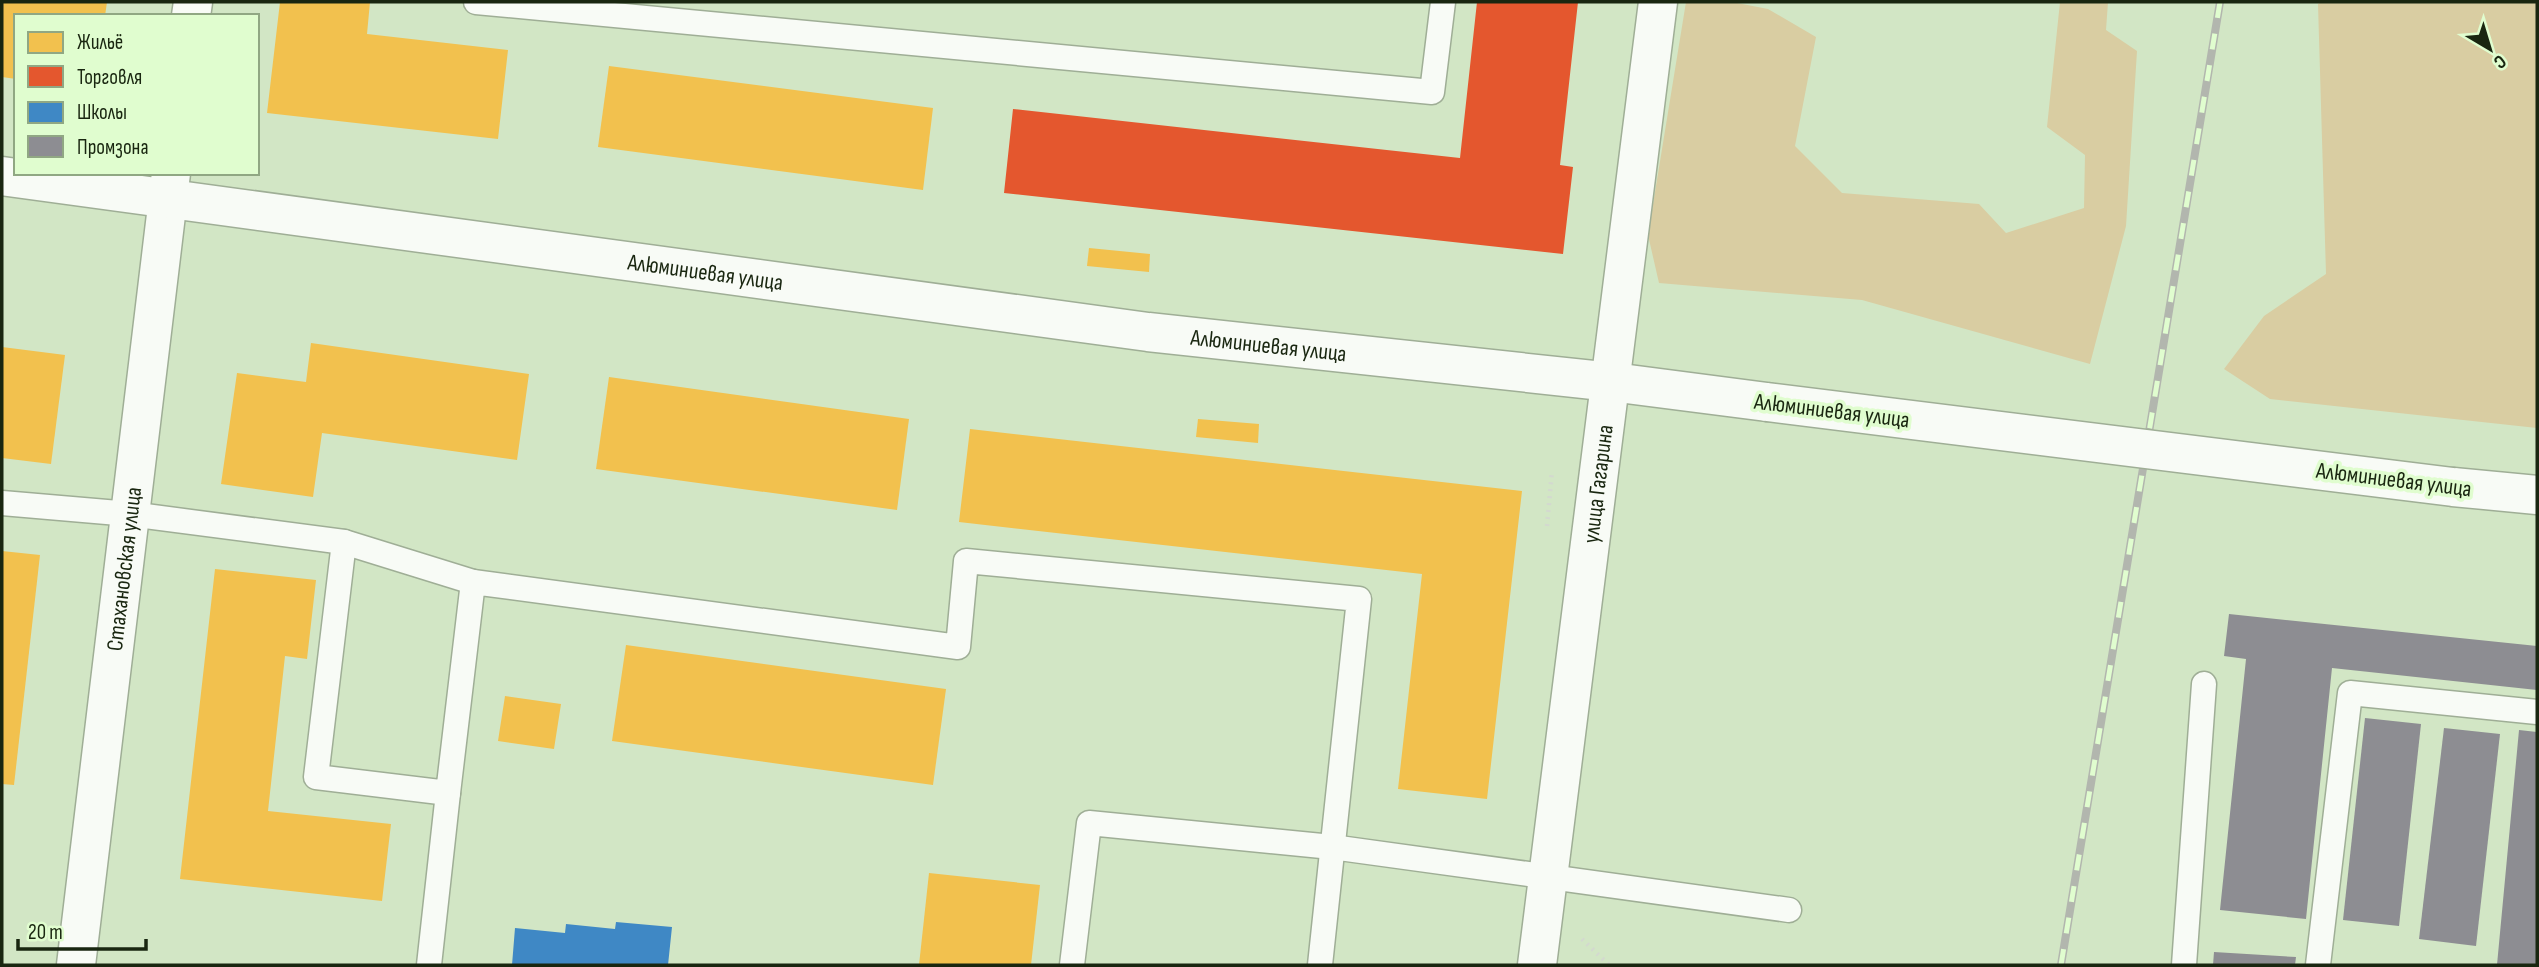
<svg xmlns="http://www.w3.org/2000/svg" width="2539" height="967" viewBox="0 0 2539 967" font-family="'Sofia Sans Condensed',sans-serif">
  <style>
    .green { fill: #d9cda2 }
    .homes { fill: #f2c14e }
    .shops { fill: #e4572e }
    .schools { fill: #3f88c5 }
    .industry { fill: #8d8d92 }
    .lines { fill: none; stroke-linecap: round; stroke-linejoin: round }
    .lane-casing { stroke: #9fae96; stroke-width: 27 }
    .street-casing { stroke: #9fae96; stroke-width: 41 }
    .secondary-casing { stroke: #9fae96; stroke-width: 41 }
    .path { stroke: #d3d9cf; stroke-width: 4.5; stroke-dasharray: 2 5; stroke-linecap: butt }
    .lane { stroke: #f8fbf6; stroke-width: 24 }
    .street { stroke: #f8fbf6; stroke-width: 38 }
    .secondary { stroke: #f8fbf6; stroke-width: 38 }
    .rail-casing { stroke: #b2b6ae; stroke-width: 8 }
    .rail { stroke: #e0fdcf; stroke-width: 5; stroke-dasharray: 16; stroke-linecap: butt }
    .secondary-bridge-casing { stroke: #9fae96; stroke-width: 41; stroke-linecap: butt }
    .secondary-bridge { stroke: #f8fbf6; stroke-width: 38 }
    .labels { text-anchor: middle; stroke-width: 7; stroke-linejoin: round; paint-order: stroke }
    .street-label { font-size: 23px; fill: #192610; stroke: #e0fdcf }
  </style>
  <rect width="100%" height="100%" fill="#d2e6c5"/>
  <g class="green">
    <path d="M 1686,2 L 1732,2 L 1768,9 L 1816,37 L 1795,146 L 1842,193 L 1979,204 L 2006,233 L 2084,208 L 2085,155 L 2047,127 L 2060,2 L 2108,2 L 2106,30 L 2137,51 L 2126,226 L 2090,364 L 1862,300 L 1659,283 L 1648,235 Z"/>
    <path d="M 2322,2 L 2537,2 L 2537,428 L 2270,399 L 2224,369 L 2264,316 L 2326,274 L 2318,4 Z"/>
  </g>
  <g class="homes">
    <path d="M 2,2 L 107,2 L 105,16 L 16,16 L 16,79 L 2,77 Z"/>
    <path d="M 280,2 L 370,2 L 367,34 L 508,50 L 498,139 L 267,113 Z"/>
    <path d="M 609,66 L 933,108 L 923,190 L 598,147 Z"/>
    <path d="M 1089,248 L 1150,254 L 1149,272 L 1087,266 Z"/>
    <path d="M 311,343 L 529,374 L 517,460 L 322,433 L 313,497 L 221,484 L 237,373 L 306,382 Z"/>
    <path d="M 2,347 L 65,355 L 51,464 L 2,458 Z"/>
    <path d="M 609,377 L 909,419 L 897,510 L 596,469 Z"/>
    <path d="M 1198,419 L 1259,424 L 1258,443 L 1196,437 Z"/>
    <path d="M 970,429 L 1522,491 L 1487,799 L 1398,789 L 1422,574 L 959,522 Z"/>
    <path d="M 2,551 L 40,555 L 14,785 L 2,784 Z"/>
    <path d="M 215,569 L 316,580 L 307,659 L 285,656 L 268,811 L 391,824 L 382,901 L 180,879 Z"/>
    <path d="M 626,645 L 946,689 L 933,785 L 612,741 Z"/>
    <path d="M 505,696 L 561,704 L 554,749 L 498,741 Z"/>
    <path d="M 929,873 L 1040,885 L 1031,965 L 919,965 Z"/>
  </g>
  <path class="shops" d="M 1477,2 L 1578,2 L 1560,165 L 1573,167 L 1563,254 L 1004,193 L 1013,109 L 1460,158 Z"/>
  <path class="schools" d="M 616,922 L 672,927 L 668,965 L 512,965 L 515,928 L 565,933 L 566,924 L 615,929 Z"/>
  <g class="industry">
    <path d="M 2229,614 L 2537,646 L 2537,690 L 2332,668 L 2306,919 L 2220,910 L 2246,659 L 2224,656 Z"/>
    <path d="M 2365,718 L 2421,724 L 2399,926 L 2343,920 Z"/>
    <path d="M 2444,728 L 2500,734 L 2476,946 L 2419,939 Z"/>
    <path d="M 2519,730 L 2537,732 L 2537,965 L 2497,965 Z"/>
    <path d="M 2214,952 L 2296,957 L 2295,965 L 2213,965 Z"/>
  </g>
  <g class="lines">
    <g class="lane-casing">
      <g id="lane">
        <path d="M 476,2 L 1432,92 L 1443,2"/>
        <path d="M 2,503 L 130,514 L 344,542 L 316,777 L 448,793 L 473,582 L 958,647 L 966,561 L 1359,599 L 1320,965"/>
        <path d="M 344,542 L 473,582"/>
        <path d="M 429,965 L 448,793"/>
        <path d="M 1072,965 L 1089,823 L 1332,847 L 1789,910"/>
        <path d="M 2184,965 L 2204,684"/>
        <path d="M 2318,965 L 2350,693 L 2537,712"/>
      </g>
    </g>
    <g class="street-casing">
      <g id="street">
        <path d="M 191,16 L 193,2"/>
        <path id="s1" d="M 76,965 L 171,173"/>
        <path id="s2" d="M 1537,965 L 1658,2"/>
      </g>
    </g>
    <g class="secondary-casing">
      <g id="secondary">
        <path id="s3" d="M 2,176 L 1148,332 L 1612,382 L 1767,402"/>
        <path d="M 2453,487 L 2537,495"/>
      </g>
    </g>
    <g class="path">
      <path d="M 1547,526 L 1552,471"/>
      <path d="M 1582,939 L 1609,965"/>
    </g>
    <use href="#lane" class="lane"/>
    <use href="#street" class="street"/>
    <use href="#secondary" class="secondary"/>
    <g class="rail-casing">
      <path id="rail" d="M 2061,965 L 2220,2"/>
    </g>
    <use href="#rail" class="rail"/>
    <g class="secondary-bridge-casing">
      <path id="secondary-bridge" d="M 1767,402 L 2453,487"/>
    </g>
    <use href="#secondary-bridge" class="secondary-bridge"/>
  </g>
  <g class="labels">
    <g class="street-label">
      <text dy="8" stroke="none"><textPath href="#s3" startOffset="710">Алюминиевая улица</textPath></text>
      <text dy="8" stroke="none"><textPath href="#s3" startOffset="1278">Алюминиевая улица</textPath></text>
      <text transform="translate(1832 410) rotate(7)" y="8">Алюминиевая улица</text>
      <text transform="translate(2394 479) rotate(7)" y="8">Алюминиевая улица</text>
      <text dy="8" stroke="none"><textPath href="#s2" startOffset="485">улица Гагарина</textPath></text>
      <text dy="8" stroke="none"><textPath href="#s1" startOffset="399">Стахановская улица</textPath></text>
    </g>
  </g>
  <rect width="2539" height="967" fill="none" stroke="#192610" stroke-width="7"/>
  <rect x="14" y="14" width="245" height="161" fill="#e0fdcf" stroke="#90a783" stroke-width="2"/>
  <rect x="28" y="32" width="35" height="21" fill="#f2c14e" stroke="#90a783" stroke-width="2"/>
  <text x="77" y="49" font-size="21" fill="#192610">Жильё</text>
  <rect x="28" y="66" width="35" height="21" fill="#e4572e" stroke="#90a783" stroke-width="2"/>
  <text x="77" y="84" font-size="21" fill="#192610">Торговля</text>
  <rect x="28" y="102" width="35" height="21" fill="#3f88c5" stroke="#90a783" stroke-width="2"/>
  <text x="77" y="119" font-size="21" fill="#192610">Школы</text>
  <rect x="28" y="136" width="35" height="21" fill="#8d8d92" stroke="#90a783" stroke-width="2"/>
  <text x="77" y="154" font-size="21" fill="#192610">Промзона</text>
  <g transform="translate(2490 49) rotate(142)" stroke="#e0fdcf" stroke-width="5" paint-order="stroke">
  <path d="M0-5L12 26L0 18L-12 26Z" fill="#192610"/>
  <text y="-10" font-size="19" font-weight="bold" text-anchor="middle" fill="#192610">С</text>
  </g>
  <path d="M18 939v10h128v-10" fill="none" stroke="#192610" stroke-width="3.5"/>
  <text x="28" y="939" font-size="21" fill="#192610" stroke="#e0fdcf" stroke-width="5" paint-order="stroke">20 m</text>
</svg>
